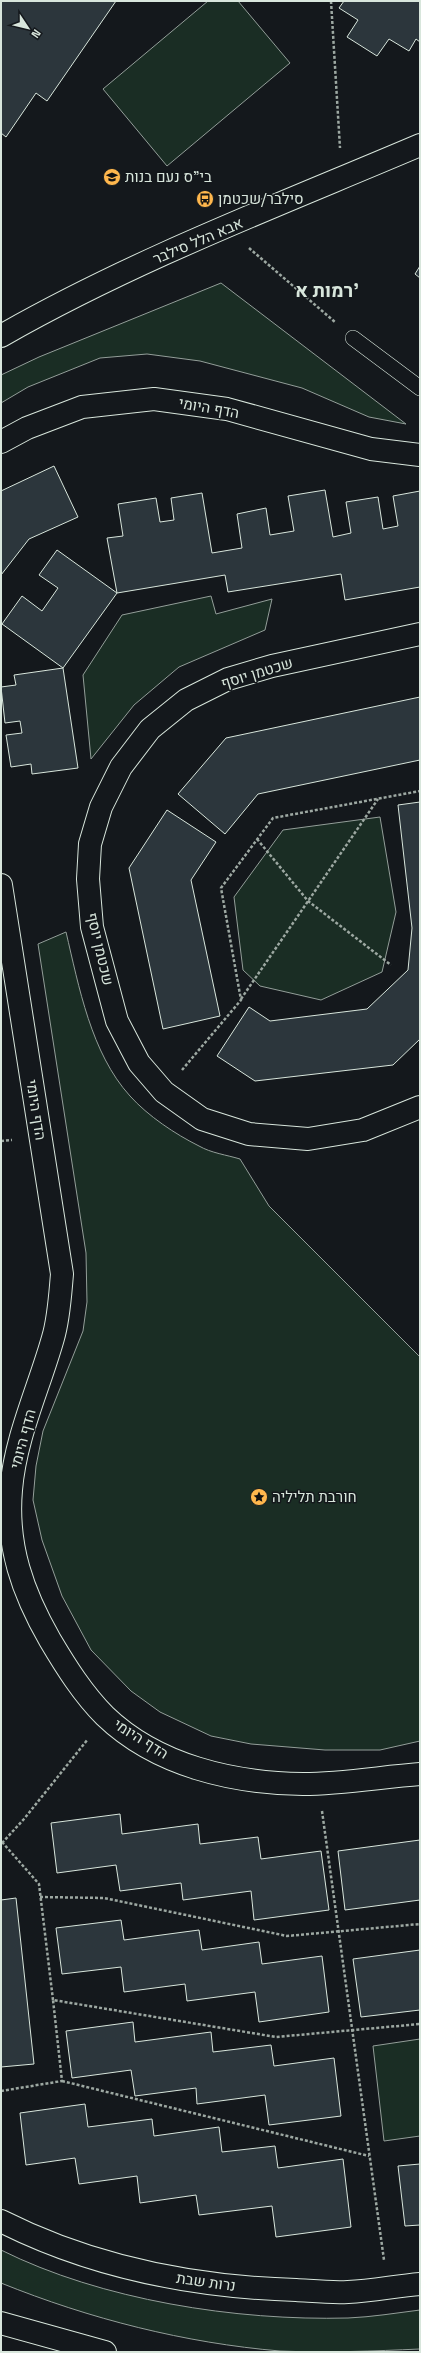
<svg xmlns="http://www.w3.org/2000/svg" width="421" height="2353" viewBox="0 0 421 2353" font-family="'Space Grotesk',Heebo,sans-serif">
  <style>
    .green { fill: #1a2d24; stroke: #939e99 }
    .building { fill: #2c363c; stroke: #d8e6dc }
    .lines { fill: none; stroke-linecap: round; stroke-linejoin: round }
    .lane-casing { stroke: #d8e6dc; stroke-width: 16 }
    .street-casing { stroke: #d8e6dc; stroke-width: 24 }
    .secondary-casing { stroke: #d8e6dc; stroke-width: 24 }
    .path { stroke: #9da8a2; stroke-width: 2.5; stroke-dasharray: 3 2; stroke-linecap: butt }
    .lane { stroke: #14181c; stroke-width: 15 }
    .street { stroke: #14181c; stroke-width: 22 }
    .secondary { stroke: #14181c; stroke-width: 22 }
    .labels { text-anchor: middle; stroke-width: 3; stroke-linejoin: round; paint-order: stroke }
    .poi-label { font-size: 15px; fill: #d8e6dc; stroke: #14181c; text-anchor: start }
    .street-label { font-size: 15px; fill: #d8e6dc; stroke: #14181c }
    .district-label { font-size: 19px; font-weight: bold; fill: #d8e6dc; stroke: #14181c }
  </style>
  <rect width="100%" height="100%" fill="#14181c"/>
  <g class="green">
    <path d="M 208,1 L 238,1 L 290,63 L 167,166 L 103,89 Z"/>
    <path d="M 221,283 L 406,424 L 369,417 L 302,388 L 200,361 L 147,354 L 100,358 L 28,387 L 1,403 L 1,375 L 39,357 Z"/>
    <path d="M 211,596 L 216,614 L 272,599 L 265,630 L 179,667 L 134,705 L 91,759 L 83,675 L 122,615 Z"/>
    <path d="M 380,817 L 396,912 L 382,972 L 321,1000 L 260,986 L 243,970 L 234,897 L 283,830 Z"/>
    <path d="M 66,932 C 79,987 91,1053 130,1096 C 148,1116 175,1134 199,1146 C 211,1153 227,1155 240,1159 L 269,1206 L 420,1357 L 420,1741 L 380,1750 L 325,1750 L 251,1744 L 211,1736 L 160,1712 L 131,1691 L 91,1650 L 62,1596 L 42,1540 L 33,1500 L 36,1466 L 43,1431 L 83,1331 L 87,1302 L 86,1253 L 38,944 Z"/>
    <path d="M 420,2039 L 420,2136 L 384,2141 L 373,2046 Z"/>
    <path d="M 1,2250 C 101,2300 236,2321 348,2318 C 372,2317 396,2313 420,2310 L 420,2349 C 374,2351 327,2353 280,2351 C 185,2343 90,2319 1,2283 Z"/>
  </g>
  <g class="building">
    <path d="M 1,1 L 116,1 L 47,101 L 36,93 L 6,137 L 1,133 Z"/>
    <path d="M 344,1 L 420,1 L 420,42 L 416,39 L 409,51 L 389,39 L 377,56 L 347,37 L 358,20 L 339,8 Z"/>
    <path d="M 420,266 L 420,278 L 415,274 Z"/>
    <path d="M 54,466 L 78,517 L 29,539 L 1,575 L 1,491 Z"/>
    <path d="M 325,490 L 333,537 L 351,533 L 346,502 L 378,497 L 383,529 L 398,526 L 393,496 L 420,491 L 420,587 L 345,600 L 341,574 L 228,592 L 225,575 L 117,593 L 107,538 L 123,536 L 118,504 L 156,498 L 160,522 L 174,520 L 171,498 L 202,493 L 212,553 L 242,548 L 237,514 L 266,508 L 270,535 L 294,531 L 288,496 Z"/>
    <path d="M 57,550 L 117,593 L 63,668 L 2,624 L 22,596 L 42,611 L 58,588 L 39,575 Z"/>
    <path d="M 63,668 L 78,768 L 32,774 L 31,764 L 11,767 L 6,735 L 22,733 L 20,721 L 5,723 L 1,687 L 16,685 L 14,675 Z"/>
    <path d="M 420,697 L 420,760 L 258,794 L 225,834 L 178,794 L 226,738 Z"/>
    <path d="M 420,802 L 420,1039 L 393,1065 L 255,1081 L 217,1056 L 249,1007 L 270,1021 L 367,1009 L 408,970 L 412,928 L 398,805 Z"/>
    <path d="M 167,810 L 216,842 L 191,880 L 220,1016 L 163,1029 L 129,868 Z"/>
    <path d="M 120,1814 L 122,1834 L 198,1824 L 200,1844 L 258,1837 L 261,1859 L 321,1851 L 329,1910 L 254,1920 L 251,1891 L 183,1900 L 181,1883 L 120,1891 L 116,1865 L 57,1873 L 51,1823 Z"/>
    <path d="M 420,1840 L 420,1900 L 345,1910 L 338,1851 Z"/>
    <path d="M 16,1898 L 34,2064 L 1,2067 L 1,1900 Z"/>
    <path d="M 121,1920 L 124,1940 L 199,1930 L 202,1950 L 259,1942 L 262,1964 L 322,1956 L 329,2012 L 259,2022 L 255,1992 L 187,2001 L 185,1984 L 124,1992 L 121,1967 L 62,1974 L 56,1928 Z"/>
    <path d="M 420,1950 L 420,2010 L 361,2017 L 353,1959 Z"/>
    <path d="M 133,2022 L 135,2042 L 211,2032 L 213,2052 L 271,2045 L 274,2066 L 334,2058 L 341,2116 L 269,2125 L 265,2095 L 197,2104 L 196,2088 L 135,2096 L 131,2070 L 72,2078 L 66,2031 Z"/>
    <path d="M 85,2104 L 88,2127 L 152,2119 L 154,2136 L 219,2127 L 222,2152 L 275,2146 L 278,2168 L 343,2159 L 351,2227 L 276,2237 L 272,2206 L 199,2215 L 196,2195 L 140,2203 L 137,2176 L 79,2184 L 75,2158 L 26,2165 L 20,2113 Z"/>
    <path d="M 420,2164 L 420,2225 L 405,2226 L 398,2166 Z"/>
  </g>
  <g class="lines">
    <g class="lane-casing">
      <path id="lane" d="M 353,338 L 420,388"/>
    </g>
    <g class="street-casing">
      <g id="street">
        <path d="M 1,442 L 27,428 L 82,407 L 154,399 L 227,409 L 371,449 L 420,455"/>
        <path d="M 420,634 L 272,666 L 228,679 L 186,700 L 150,729 L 121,767 L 101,807 L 90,844 L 88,879 L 92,927 L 117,1021 L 139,1063 L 164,1092 L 202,1119 L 249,1134 L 308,1139 L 363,1130 L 420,1107"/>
        <path d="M 1,885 L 62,1274 C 60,1296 59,1318 53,1338 C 39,1388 15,1438 11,1490 C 6,1546 23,1593 50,1640 C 66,1667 83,1694 105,1716 C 157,1766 233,1783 303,1784 C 342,1784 381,1777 420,1774"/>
        <path d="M 1,2221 C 92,2267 195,2287 296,2290 C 313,2291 331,2293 348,2292 C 372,2291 396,2286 420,2284"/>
      </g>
    </g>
    <g class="secondary-casing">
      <g id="secondary">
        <path d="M 1,336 C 134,260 279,205 420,145"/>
        <path d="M 1,2323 L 105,2352"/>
      </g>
    </g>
    <g class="path">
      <path d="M 331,1 L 340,148"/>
      <path d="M 249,248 L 335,322"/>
      <path d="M 257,839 L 308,901 L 391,965"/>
      <path d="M 241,999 L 378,799"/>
      <path d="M 182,1070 L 241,1000 L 221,888 L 273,818 L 420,791"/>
      <path d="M 1,1141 L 12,1140"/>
      <path d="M 322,1811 L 384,2260"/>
      <path d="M 2,1842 L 39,1884 L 53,2000"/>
      <path d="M 2,1843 L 24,1819 L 88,1739"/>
      <path d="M 40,1897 L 104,1898 L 287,1936 L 420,1924"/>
      <path d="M 62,2081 L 369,2156"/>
      <path d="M 1,2091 L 62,2081 L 53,2000 L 276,2037 L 420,2024"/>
    </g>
    <use href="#lane" class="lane"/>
    <use href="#street" class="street"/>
    <use href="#secondary" class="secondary"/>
  </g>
  <defs>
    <g id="school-disc" transform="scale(0.9)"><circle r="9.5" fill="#ffb74d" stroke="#14181c"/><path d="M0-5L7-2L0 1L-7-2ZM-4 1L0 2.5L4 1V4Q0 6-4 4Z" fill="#111"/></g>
    <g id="bus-disc" transform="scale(0.9)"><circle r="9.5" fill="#ffb74d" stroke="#14181c"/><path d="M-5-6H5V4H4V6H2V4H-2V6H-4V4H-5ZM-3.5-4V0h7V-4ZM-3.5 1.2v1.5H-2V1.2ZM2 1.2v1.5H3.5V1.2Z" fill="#111"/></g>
    <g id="sight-disc" transform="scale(0.9)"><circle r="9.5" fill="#ffb74d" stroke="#14181c"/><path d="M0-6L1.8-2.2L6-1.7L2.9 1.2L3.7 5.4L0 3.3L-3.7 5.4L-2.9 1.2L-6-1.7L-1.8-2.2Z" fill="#111"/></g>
  </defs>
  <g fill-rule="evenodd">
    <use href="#school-disc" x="112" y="177"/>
    <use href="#bus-disc" x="205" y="199"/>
    <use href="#sight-disc" x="259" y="1497"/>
  </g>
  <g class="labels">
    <g class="poi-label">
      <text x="125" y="182">בי"ס נעם בנות</text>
      <text x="218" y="204">סילבר/שכטמן</text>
      <text x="272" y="1502">חורבת תליליה</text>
    </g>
    <g class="street-label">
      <text transform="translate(198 241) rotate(-23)" y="5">אבא הלל סילבר</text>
      <text transform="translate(209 408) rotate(10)" y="5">הדף היומי</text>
      <text transform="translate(257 673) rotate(-17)" y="5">שכטמן יוסף</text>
      <text transform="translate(100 949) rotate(77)" y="5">שכטמן יוסף</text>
      <text transform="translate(36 1110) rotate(81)" y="5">הדף היומי</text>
      <text transform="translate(23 1439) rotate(-75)" y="5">הדף היומי</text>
      <text transform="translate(141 1739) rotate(32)" y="5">הדף היומי</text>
      <text transform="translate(206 2282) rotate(8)" y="5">נרות שבת</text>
    </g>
    <g class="district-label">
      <text x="327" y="297">רמות א'</text>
    </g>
  </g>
  <rect width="421" height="2353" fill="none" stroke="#d8e6dc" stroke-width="4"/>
  <g transform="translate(28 28) rotate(125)" stroke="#14181c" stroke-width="3" paint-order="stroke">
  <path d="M0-3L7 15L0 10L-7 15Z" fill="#d8e6dc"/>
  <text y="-6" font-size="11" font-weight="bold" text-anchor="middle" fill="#d8e6dc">N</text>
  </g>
</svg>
